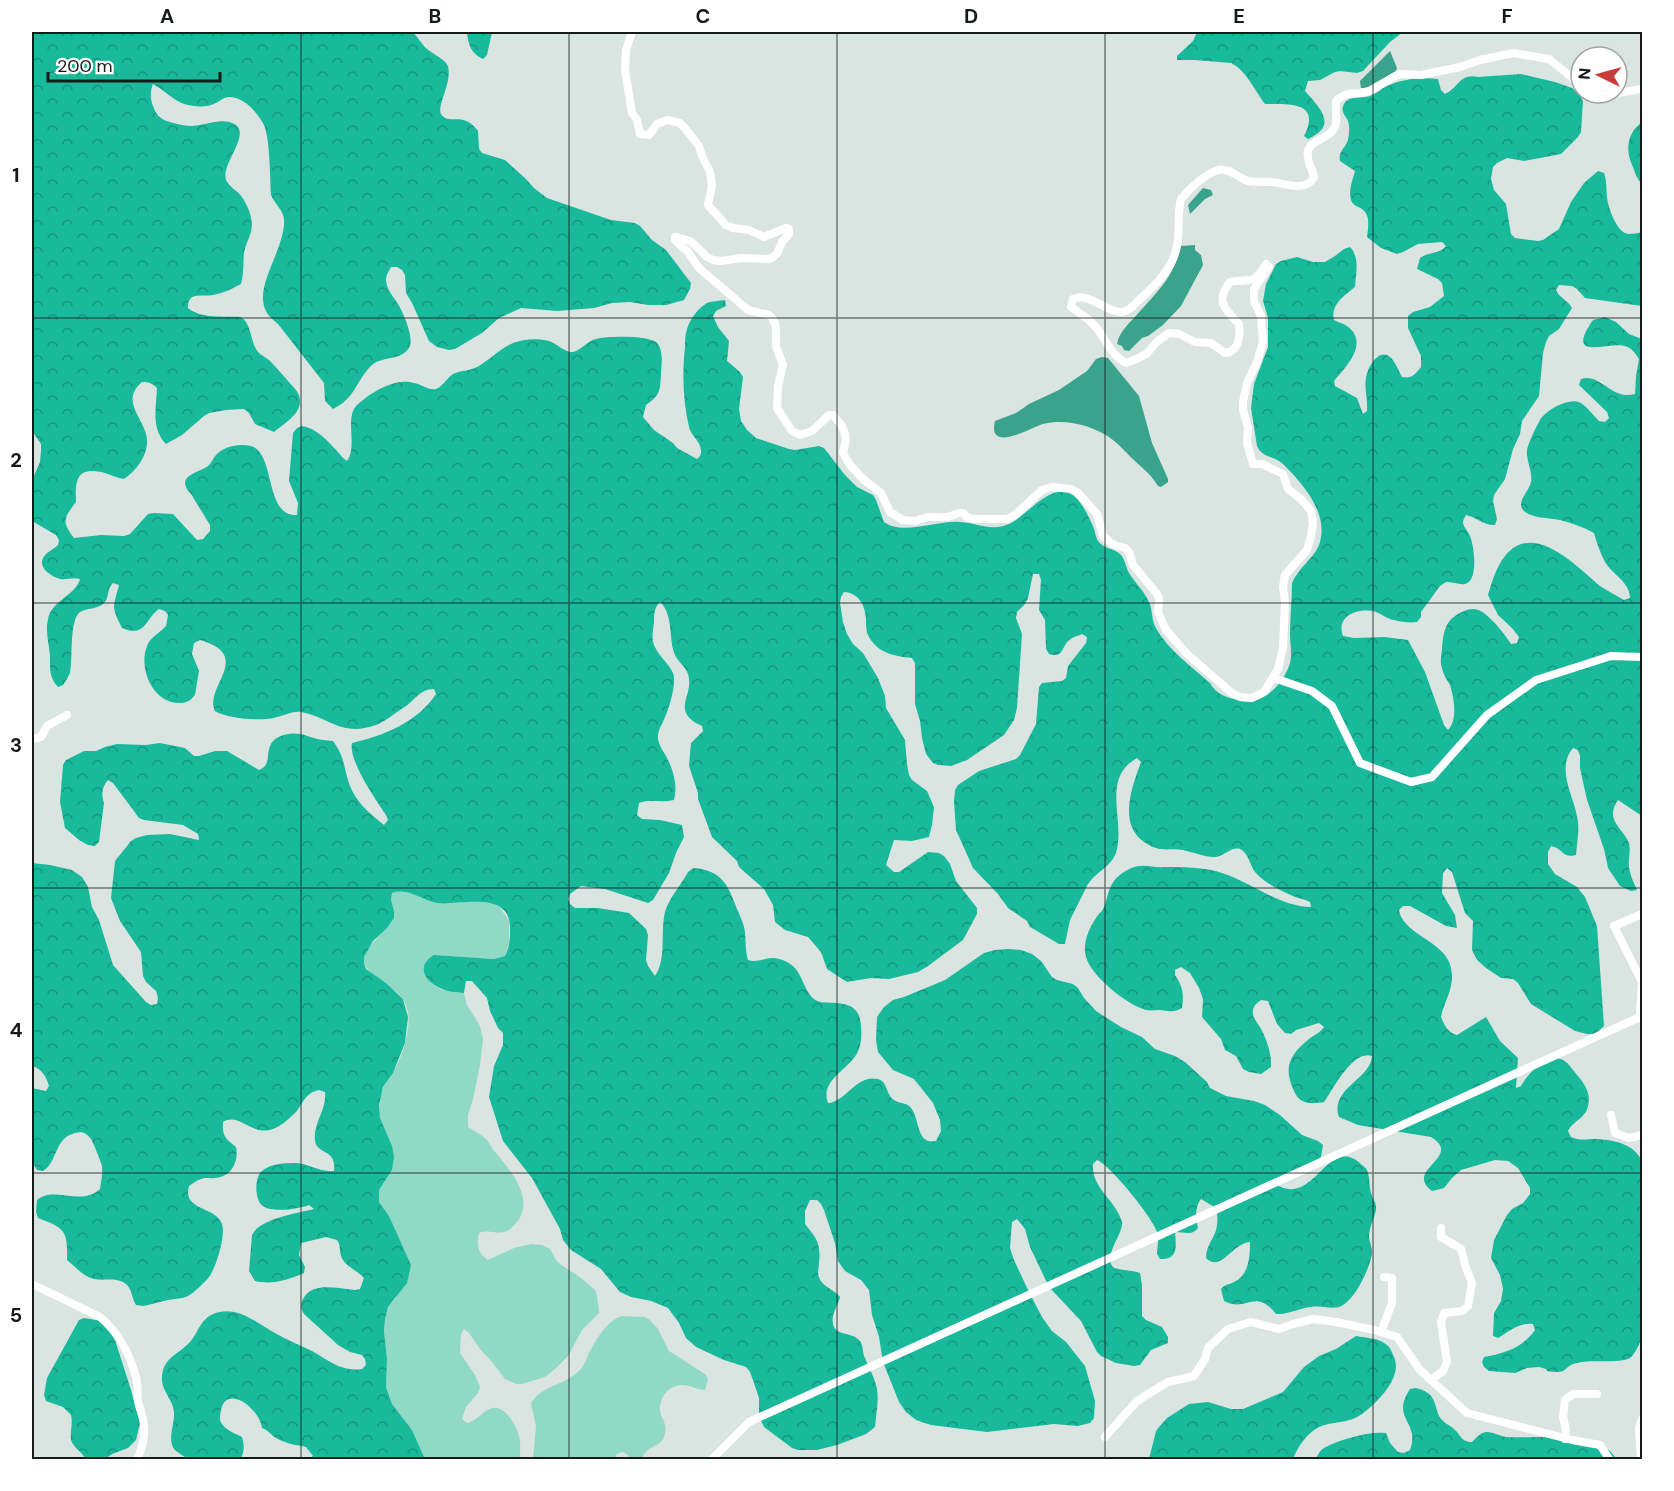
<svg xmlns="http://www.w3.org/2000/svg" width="1674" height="1491" viewBox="0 0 1674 1491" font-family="'DM Sans',sans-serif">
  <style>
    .grass { fill: #90d9c5 }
    .forest { fill: url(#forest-crowns) }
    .water { fill: #39a38c }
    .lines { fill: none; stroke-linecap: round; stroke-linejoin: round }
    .minor { stroke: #fff; stroke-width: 8 }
    .grid { fill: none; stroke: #161a19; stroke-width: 1.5; stroke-opacity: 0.55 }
    .neatline { fill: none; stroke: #161a19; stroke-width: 2 }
    .grid-label { font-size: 20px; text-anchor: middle; font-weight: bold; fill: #161a19 }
  </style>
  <defs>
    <pattern id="forest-crowns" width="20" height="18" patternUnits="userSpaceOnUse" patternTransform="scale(1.5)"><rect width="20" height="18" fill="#19b99c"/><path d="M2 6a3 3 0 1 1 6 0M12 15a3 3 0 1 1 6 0" fill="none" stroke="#15967e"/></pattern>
  </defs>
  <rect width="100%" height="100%" fill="#dae5e2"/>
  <g class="grass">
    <path d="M 398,891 L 456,903 L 474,901 L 493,903 L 499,906 L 509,921 L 509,944 L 505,956 L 494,959 L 434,955 L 431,983 L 442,990 L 464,993 L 467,1005 L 480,1026 L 483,1039 L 480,1065 L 473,1099 L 468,1115 L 468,1127 C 474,1131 483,1135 487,1140 C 490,1144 492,1149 495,1152 C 513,1173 540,1205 510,1229 C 500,1237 489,1228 479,1233 C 476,1244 478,1254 488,1260 L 514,1248 L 531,1244 L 542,1245 L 550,1249 L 556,1260 L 560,1264 L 581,1278 L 595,1290 L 597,1295 L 599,1313 L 582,1330 L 568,1356 L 554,1370 L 545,1377 L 522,1384 L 516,1384 L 505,1379 L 493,1363 L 480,1349 L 469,1333 L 464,1329 L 461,1334 L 460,1353 L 475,1375 L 480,1387 L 478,1393 L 466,1407 L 462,1419 L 467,1423 C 477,1421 482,1411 492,1408 C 505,1405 516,1425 519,1436 C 521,1443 520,1452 520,1459 L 425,1459 L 412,1430 L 392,1404 L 386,1387 L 387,1359 L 384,1331 L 385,1319 L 388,1307 L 396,1298 L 408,1260 L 389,1216 L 379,1202 L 379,1190 L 389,1175 C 386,1154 377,1118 380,1098 C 382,1087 387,1082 392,1074 C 402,1059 411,1030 408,1012 C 407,1008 405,1002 403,999 C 395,986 360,973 364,957 C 367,948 374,942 380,935 C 385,927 389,919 394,911 L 391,900 L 392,893 Z"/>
    <path d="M 622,1316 L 645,1317 L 650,1320 L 658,1329 L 669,1351 L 705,1374 L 708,1379 L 705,1390 C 697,1390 691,1385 682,1385 C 668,1386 660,1396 660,1410 C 660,1418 669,1423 664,1437 C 661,1447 646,1445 642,1459 L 630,1459 L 628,1455 L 623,1452 L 617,1454 L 614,1459 L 533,1459 L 536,1426 L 531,1403 C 543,1384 565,1386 580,1370 C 586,1363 587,1356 591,1349 C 598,1337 608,1320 622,1316 Z"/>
  </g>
  <g class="forest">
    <path d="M 32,32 L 412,32 C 418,36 421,44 427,49 C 433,54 442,58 446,63 C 456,76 436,105 441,114 C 446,122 455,118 463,120 C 469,121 474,126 478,131 L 479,149 L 482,153 L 505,160 L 526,179 L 534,188 L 547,198 L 611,220 L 635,223 L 640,226 L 652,240 L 666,250 L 691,283 L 690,289 L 684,300 L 666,305 L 648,305 L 630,302 L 612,303 L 594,308 L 557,311 L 521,308 L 499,318 L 482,333 L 455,349 L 449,350 L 437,347 L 429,341 L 412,303 L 406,293 L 405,275 L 402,270 L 397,267 L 391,267 C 389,271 386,275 386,279 C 386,289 393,296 398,304 C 403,312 415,339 409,348 C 400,361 382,356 372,365 C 356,380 356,398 333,409 L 325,401 L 324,383 L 278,324 C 272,319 266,314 264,306 C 257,282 286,246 284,219 C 283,210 274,203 271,195 C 270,178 270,139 264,125 C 257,112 244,97 229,97 C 224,97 220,101 216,103 C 207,108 195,107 184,104 C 173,100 164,90 153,84 C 150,91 150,99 153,106 C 157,117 162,120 173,123 C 179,124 185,126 191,126 C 204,126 223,116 236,125 C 250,136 221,164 226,180 C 229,187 238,191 242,197 C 249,208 255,222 250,235 C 248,241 245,246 244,253 C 243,263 244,274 241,284 C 232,289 223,293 213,295 C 202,297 187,291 188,308 C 201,319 224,316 240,317 C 251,322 250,338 256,349 C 259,355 266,357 270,361 C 279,370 287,380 296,390 C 309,409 288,421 274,432 L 255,424 L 249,413 L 244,409 L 226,410 L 209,413 L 204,416 L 182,435 L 166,444 C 151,428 156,409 157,388 C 152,383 149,382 142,382 C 121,400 141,416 146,434 C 151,452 137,470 124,479 C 117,478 112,475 105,473 C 77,466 75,479 76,502 C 64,518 61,521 74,538 L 101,535 L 124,536 L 130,534 L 148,514 L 154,513 L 173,514 L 197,540 L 203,539 L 210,531 L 210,525 L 191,494 C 174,476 198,473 208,466 C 211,464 213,458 216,455 C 224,446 239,443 251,446 C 276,453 264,517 297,515 L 298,503 L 289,481 L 293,433 L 297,428 L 302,426 C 316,428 328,441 337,451 C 341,455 342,458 347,461 C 358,446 344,418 357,405 C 371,392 396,377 414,383 C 421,384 429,391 436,389 C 443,386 447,378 453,374 C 461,370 471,371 479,366 C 490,359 501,348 513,343 C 523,339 538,338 549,341 C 556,343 565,353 573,352 C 580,351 587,341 596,339 C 607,336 652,335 658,344 C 664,353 661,366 661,375 C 660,392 660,395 646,405 L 643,417 L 654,430 L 673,443 L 677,448 L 697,459 C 700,456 701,456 701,451 C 701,441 691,436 689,427 C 683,401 682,374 685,347 C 685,341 685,335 687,329 C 690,319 698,308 707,303 C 712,301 720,301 725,300 L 726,306 L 716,311 L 713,316 L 718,327 L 729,341 L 727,361 L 740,372 L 743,377 L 739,409 L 741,421 L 747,430 L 756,438 L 789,449 L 795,450 L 819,446 L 824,448 L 845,475 L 857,487 L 873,495 L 876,500 L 884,522 C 903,536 937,520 960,522 C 979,523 990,532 1009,524 C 1027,516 1050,482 1071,494 C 1080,499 1088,515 1092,524 C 1095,529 1095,536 1098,541 C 1103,549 1115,548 1121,555 C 1126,561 1126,570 1131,576 C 1137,585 1144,591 1149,602 C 1153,610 1151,620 1156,628 C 1168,650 1192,667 1210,683 C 1216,695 1229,698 1241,701 C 1263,705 1282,685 1289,666 C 1293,656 1290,644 1290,634 C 1290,617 1292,600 1292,583 C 1299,567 1314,558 1319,545 C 1330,514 1303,484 1283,464 C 1275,456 1262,458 1257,446 L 1251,408 L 1254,384 L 1268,347 L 1268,318 L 1263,301 L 1266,284 L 1276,264 L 1281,261 L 1297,257 L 1313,262 L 1325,262 L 1335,256 L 1344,249 L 1350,247 C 1360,258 1356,273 1355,287 C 1345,295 1330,305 1334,320 C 1339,323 1343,323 1347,326 C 1370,343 1346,367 1334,381 L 1335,386 L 1357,398 L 1363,414 L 1367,411 C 1368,400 1364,389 1366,378 C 1367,369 1378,347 1390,357 C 1395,361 1399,372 1402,377 C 1412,379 1415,374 1421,367 L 1421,356 L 1408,328 L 1408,316 L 1413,312 L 1430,307 L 1444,296 L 1442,283 L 1438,279 L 1417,269 L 1420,258 C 1428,252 1440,254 1446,246 L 1442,242 L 1418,244 L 1403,252 L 1397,254 L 1381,248 L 1367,237 C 1368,227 1371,216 1362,209 C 1358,206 1353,206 1351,200 C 1348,191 1353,179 1355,171 L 1340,161 C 1338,151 1345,149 1348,140 C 1349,135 1350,126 1348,121 C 1345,115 1340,111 1344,104 C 1349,95 1362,99 1370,96 C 1376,94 1381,89 1387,86 C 1402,79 1420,77 1438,79 L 1441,90 L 1445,94 C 1459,88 1459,73 1478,77 L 1521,74 L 1555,82 L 1572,88 L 1580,96 L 1583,101 L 1581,132 L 1578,137 L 1561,154 L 1524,161 L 1507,158 L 1497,163 L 1493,167 L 1491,179 L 1494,190 L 1506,204 L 1511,234 L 1515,238 L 1538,241 L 1543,240 L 1559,229 L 1571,202 L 1584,183 L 1598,171 L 1604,173 C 1607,181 1606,189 1607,197 C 1608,207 1616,232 1628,234 C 1632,234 1638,233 1642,232 L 1642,306 L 1585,298 L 1577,289 L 1572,286 L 1559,285 L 1556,290 C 1559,298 1568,300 1572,308 L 1559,329 L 1549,336 L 1546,342 L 1543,353 L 1539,396 L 1522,421 L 1520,434 L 1513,449 L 1505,479 L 1494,495 L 1493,501 L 1497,519 L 1495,525 C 1485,526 1476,517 1466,515 C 1464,519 1463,519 1463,523 C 1464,528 1468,531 1470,536 C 1474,545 1479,581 1465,584 C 1460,585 1452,582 1446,582 L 1440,586 L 1421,612 L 1421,617 L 1417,622 C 1410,623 1401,622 1394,620 C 1387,619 1382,614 1376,612 C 1360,607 1335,615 1343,636 L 1354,638 L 1385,637 L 1408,640 L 1425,672 L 1444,725 L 1448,730 C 1458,720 1454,698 1450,685 C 1447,680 1443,674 1442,668 C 1440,663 1441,656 1442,650 C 1443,633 1445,619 1462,612 C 1470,608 1477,608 1484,613 C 1495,622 1503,632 1511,644 L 1517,643 L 1519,637 L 1512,628 L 1498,615 L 1488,595 C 1492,582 1496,567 1505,556 C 1534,520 1577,567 1600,586 C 1607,591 1616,595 1624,600 L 1630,598 C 1630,582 1612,574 1605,562 C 1600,553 1597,543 1594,533 C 1583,527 1572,523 1560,520 C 1550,518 1531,518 1524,511 C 1515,502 1529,492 1531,482 C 1533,472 1526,461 1527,450 C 1528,444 1538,422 1542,417 C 1549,409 1568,398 1579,402 C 1586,405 1593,415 1599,421 L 1605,422 L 1609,418 L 1607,412 L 1579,385 L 1581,379 C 1600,372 1612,401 1635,394 L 1636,376 L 1639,359 C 1635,353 1632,348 1625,346 C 1610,341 1563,363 1593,320 L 1605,317 L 1616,322 L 1629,334 L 1642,339 L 1642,816 L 1618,800 C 1604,820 1623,828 1629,843 C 1631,851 1628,859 1629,867 C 1630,875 1634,883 1637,890 L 1631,891 L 1620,886 L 1608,868 L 1604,849 L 1587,800 L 1580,768 L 1580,756 L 1578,750 L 1573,748 C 1556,768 1573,795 1577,816 C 1580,828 1577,843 1576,855 C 1562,859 1563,848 1551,846 L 1548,852 L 1548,864 L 1555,874 L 1577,887 L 1585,897 L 1597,926 L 1604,1026 L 1595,1034 L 1587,1034 L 1575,1031 L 1531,1004 L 1518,983 L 1513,979 L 1501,978 L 1486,968 L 1477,960 L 1472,950 L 1473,921 L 1465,913 L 1452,872 L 1447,868 L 1443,873 L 1442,893 L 1455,915 L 1457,928 L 1446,926 L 1410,906 L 1403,906 L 1399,910 C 1404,938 1453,941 1452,976 C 1452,992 1444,1002 1441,1017 C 1445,1026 1447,1032 1457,1035 L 1486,1017 L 1500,1041 L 1518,1058 L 1516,1088 L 1521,1086 C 1528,1074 1549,1049 1566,1062 C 1570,1065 1574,1072 1578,1076 C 1586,1086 1591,1094 1588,1106 C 1586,1118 1573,1121 1568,1131 L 1571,1137 C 1580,1141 1586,1139 1595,1139 C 1614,1140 1633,1143 1642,1161 L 1642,1337 C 1639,1344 1636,1353 1630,1358 C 1620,1364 1591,1359 1577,1363 C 1562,1366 1570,1375 1547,1371 L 1546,1369 L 1539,1367 L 1527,1368 L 1515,1373 L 1489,1371 L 1484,1367 L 1482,1362 L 1484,1357 C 1506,1353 1522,1348 1535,1330 L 1533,1324 C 1520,1322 1509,1331 1498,1338 L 1493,1336 L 1494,1313 L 1501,1301 L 1503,1289 L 1500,1275 L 1491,1258 L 1494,1240 L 1507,1215 L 1512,1209 L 1523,1203 L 1530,1194 L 1530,1188 L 1518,1168 L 1508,1161 L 1495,1160 L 1461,1170 L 1452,1178 L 1444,1188 L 1432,1191 C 1403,1170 1464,1157 1431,1137 L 1358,1125 L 1339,1117 C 1329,1089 1371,1079 1372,1056 C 1353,1049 1334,1088 1324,1102 C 1312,1104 1301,1105 1295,1093 C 1283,1069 1288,1056 1309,1039 C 1314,1035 1320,1033 1324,1027 L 1319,1023 L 1296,1030 L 1291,1034 L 1285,1033 L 1277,1024 L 1268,1001 L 1261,1000 C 1257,1003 1253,1006 1253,1011 C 1252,1018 1258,1023 1261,1029 C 1267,1040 1272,1055 1271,1067 L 1261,1074 L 1249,1072 L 1243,1069 L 1236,1056 L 1225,1050 L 1221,1039 L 1202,1017 L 1203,999 L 1199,988 L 1190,973 L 1181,967 L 1175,970 L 1175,975 C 1183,987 1184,994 1182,1008 C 1174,1013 1169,1011 1160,1010 C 1155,1010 1151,1011 1146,1010 C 1127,1005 1091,976 1086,957 C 1082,944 1089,928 1096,918 C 1098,914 1103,911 1104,907 C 1108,898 1107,891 1114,881 C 1119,874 1131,866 1141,866 C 1148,865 1156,868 1163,867 C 1180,867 1206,867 1222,873 C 1253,883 1278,906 1311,907 L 1310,902 C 1305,899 1299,899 1293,896 C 1280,890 1264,883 1255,872 C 1250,865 1248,852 1240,849 C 1231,846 1224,857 1214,857 C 1204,857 1193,852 1183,850 C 1174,848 1164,851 1156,848 C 1115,833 1130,792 1141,762 L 1137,758 C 1100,779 1126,820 1116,853 C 1111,867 1096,872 1088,884 L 1070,920 L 1065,944 L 1059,944 L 1030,927 L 1027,921 L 1008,908 L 998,894 L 973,868 L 956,830 L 954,802 L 955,790 L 958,785 L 979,771 L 1016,759 L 1020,755 L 1036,724 L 1039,687 L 1042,683 L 1062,681 L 1066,678 L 1068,666 L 1086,643 L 1087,637 L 1082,634 C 1078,636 1072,637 1068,641 C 1061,649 1063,658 1049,654 L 1046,649 L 1045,620 L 1039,610 L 1041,580 L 1039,574 L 1033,574 L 1028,598 L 1025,604 L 1017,612 L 1016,618 L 1022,634 L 1017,708 L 1014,720 L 1004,735 L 967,760 L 951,766 L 938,765 L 933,763 L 926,754 L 922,738 L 920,721 L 915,704 L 915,663 L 912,658 C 893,656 876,653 867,633 C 866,629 866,623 866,619 C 865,605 859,593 844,592 L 841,597 L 840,603 L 843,622 L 847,634 L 853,644 L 863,653 L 878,678 L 885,696 L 886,708 L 905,740 L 907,764 L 909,775 L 912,780 L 927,791 L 934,807 L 932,825 L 929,837 L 912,841 L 894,840 L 886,865 L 894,872 L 899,872 L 928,852 L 939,853 L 944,856 L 950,864 L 956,881 L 977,908 L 977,914 L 963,940 L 928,966 L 918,972 L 889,979 L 871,978 L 847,982 L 827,969 L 821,952 L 808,937 L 785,930 L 775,922 L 773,905 L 764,889 L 739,867 L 737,861 L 712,837 L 698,799 L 698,793 L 689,766 L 691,743 L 703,731 L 702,726 C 669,711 695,696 688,674 C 685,666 678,662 675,655 C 668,638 674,615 660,602 C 654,608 654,614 654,623 C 653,628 652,636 653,642 C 656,654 668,662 673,673 C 677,683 669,708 665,717 C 662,725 657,731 658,739 C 659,745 663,751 666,756 C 673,769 678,785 674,800 C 662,803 650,799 639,803 L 637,815 L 642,819 L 660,820 L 682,825 L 684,837 L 676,853 L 669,873 L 653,900 L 648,903 L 605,889 L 581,886 L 570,894 L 568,899 L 570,904 L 575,908 L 598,908 L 629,913 L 646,929 L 648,935 L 646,960 L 648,966 L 655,976 C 667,959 660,932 665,912 C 669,898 681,885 688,872 L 693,868 C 722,870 728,885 737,909 C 740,916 744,924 745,932 C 746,941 745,950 748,960 C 758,964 768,955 779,959 C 804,965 800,987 814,999 C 820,1004 828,1002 836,1003 C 853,1004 861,1011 861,1028 C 862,1037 861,1047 856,1055 C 846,1071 820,1081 828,1103 C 846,1102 856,1074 878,1079 C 888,1082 886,1095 894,1100 C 899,1104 907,1102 911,1108 C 920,1119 916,1145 936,1141 L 941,1131 L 940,1120 L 933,1103 L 914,1079 L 893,1070 L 878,1052 L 876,1040 L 877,1017 L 884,1007 L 893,1000 L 904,997 L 945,980 L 984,953 L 995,950 L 1008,949 L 1021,950 L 1032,954 L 1041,961 L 1052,977 L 1057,980 L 1073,984 L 1078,988 L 1084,998 L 1096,1011 L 1121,1027 L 1142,1037 L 1155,1049 L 1175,1056 L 1185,1062 L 1207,1082 L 1210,1088 L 1226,1096 L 1254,1101 L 1265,1105 L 1280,1115 L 1302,1135 L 1318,1141 L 1323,1145 L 1321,1157 L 1311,1165 L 1275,1184 C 1315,1209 1327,1133 1361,1164 C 1363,1166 1366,1168 1367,1170 C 1370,1177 1369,1186 1371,1193 C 1373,1200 1377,1203 1376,1210 C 1374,1219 1369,1228 1369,1236 C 1369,1242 1373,1248 1372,1254 C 1369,1270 1356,1297 1343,1305 C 1335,1311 1321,1305 1311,1307 C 1299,1308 1288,1315 1276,1314 C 1255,1287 1247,1313 1224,1301 L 1221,1289 C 1225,1284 1228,1285 1234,1282 C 1249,1275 1250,1257 1250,1242 C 1231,1244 1221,1273 1206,1258 C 1206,1248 1211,1242 1215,1233 C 1218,1226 1218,1215 1216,1208 L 1201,1199 C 1194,1209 1196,1217 1198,1228 C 1192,1236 1185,1232 1175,1232 C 1176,1245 1179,1260 1160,1259 L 1157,1254 C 1157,1248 1159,1241 1158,1235 C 1156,1221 1110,1165 1097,1160 L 1093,1164 C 1091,1188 1116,1200 1122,1222 C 1124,1233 1103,1255 1113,1267 C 1116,1270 1133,1270 1140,1273 L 1142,1285 L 1142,1316 L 1146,1320 L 1162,1327 L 1168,1337 L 1168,1343 L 1151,1350 L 1140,1365 L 1134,1366 L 1116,1363 L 1101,1356 L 1097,1352 L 1081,1321 L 1049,1287 L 1030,1247 L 1025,1229 L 1017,1219 L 1012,1222 L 1010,1248 L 1014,1260 L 1029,1292 L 1042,1317 L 1052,1331 L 1066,1342 L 1085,1366 L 1095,1401 L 1094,1418 L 1090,1423 L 1078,1426 L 1054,1424 L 987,1432 L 931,1425 L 916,1420 L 906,1412 L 899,1402 L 883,1362 L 879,1337 L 872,1315 L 869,1290 L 861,1280 L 845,1271 L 838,1261 L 835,1243 L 824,1210 L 821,1204 L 817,1200 L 810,1200 L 805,1211 L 805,1224 C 817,1239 821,1243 819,1263 C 819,1267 817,1274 819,1277 C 821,1286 835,1290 840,1297 C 838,1306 831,1313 833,1324 C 835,1336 852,1332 859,1340 C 864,1345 862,1353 865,1358 C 869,1368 875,1378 877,1389 C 879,1401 876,1415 875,1427 L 866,1434 L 837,1445 L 817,1450 L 798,1450 L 792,1448 L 764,1427 L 759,1416 L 759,1398 L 754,1383 L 750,1372 L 746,1367 L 724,1360 L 696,1347 L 686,1338 L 679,1323 L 668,1308 L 651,1301 L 631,1297 L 620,1292 L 601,1269 L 571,1250 L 563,1240 L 560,1229 L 532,1178 L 503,1141 L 489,1097 L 494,1066 L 503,1045 L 503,1033 L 498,1028 L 490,1011 L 487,998 L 472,981 L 466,981 L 464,993 C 456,992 447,992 440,988 C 424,981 416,965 434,955 L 494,959 L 505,956 C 510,947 510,938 510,928 C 510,889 459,906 437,903 C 422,900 407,887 392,893 L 391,900 L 394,911 L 394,918 L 387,928 L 373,941 L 364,957 L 364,963 L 366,969 L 386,983 L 403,999 L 408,1017 L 405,1043 L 393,1073 L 383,1087 L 379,1105 L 380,1118 L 392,1146 L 394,1157 L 392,1170 L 379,1190 L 379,1202 L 389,1216 L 411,1265 L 407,1283 L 388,1307 L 385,1319 L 384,1331 L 387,1359 L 386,1387 L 392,1404 L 412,1430 L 425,1459 L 309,1459 L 313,1456 L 306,1447 C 297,1445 287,1444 278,1439 C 271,1436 269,1430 262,1428 C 259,1407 226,1384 221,1410 C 220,1415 219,1420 222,1424 C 226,1430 236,1434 242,1437 C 244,1444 245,1453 240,1459 C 227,1459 202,1462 190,1459 C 185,1458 179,1453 175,1450 C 167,1442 174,1425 174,1415 C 175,1402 163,1393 162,1381 C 161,1358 178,1355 190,1342 C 198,1333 200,1320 213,1314 C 237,1304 256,1323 275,1333 C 287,1340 300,1345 312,1351 C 330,1361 341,1372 362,1369 L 366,1365 L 365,1359 L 362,1355 L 350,1352 L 338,1345 L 304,1314 C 300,1307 300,1303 305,1296 C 315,1282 339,1289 355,1290 L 360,1289 L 364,1278 C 357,1270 344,1266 341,1256 C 339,1249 341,1246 337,1240 L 326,1237 L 301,1243 L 299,1255 L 305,1267 L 304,1273 C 288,1280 272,1285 255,1281 L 249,1271 L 252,1235 C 259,1219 297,1213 314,1209 L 309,1205 C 299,1209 272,1213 263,1206 C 255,1201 254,1179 261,1172 C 264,1169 270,1166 274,1165 C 283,1163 298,1162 306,1165 C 315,1168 325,1172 334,1171 C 337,1148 316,1155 315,1140 C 313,1123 327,1110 325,1092 L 319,1090 C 305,1093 304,1102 296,1112 C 290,1118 281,1126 273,1129 C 251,1137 240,1112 223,1122 C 222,1136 225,1138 236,1147 C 239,1162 231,1177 215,1178 C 211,1179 205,1177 201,1179 C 197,1180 192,1184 189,1186 C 182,1211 216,1206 222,1224 C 226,1235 216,1268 209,1277 C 204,1283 195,1292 188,1296 C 184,1298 180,1298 175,1299 C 164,1300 154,1304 143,1306 L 136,1305 C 132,1299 132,1289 126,1284 C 116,1277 105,1281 94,1279 C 82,1276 76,1267 67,1260 C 68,1231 65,1228 38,1218 L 36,1212 L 37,1200 C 54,1185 80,1207 100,1189 C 101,1182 103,1172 102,1166 C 101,1162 93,1142 91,1139 C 86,1133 83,1131 75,1133 C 54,1138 58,1162 43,1171 L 37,1170 L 32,1162 L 32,1088 L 46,1091 L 49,1086 C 46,1076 42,1069 32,1066 L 32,863 L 50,865 L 72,870 L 82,877 L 88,887 L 92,907 L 99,920 L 113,965 L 146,1002 L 151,1005 L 157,1004 L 158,998 L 156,991 L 146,982 L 143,976 L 141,952 L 120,921 L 111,898 L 115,861 L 131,841 L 136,838 L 147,835 L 170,834 L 199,840 L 198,834 L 183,825 L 144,820 L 139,818 L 113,783 L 108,780 C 102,787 101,794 104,803 L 99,842 L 95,846 L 88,845 L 79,840 L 65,828 L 60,802 L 63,765 L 66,760 L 84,751 L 96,751 L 105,747 L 117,744 L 146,745 L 160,743 L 185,748 L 194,756 L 199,756 L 215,751 L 227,751 L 259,770 C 271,765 266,756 270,746 C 274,735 290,732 300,734 C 304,734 309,737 314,738 C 320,740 326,740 333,741 C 346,759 343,767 350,786 C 356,802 370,814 384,825 L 388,820 L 386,815 C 376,800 348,760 352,743 C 383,736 418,722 436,694 L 434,689 C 419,689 415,701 403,708 C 395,713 386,721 376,725 C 341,737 331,718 301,712 C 292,711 283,716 274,718 C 260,721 228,719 215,711 C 203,687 255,656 200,640 L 194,643 L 192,654 L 199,671 L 195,695 C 190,701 187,703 179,703 C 153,703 138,669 147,646 C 151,636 159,634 166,626 L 168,615 L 165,611 L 159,609 C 145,619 146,638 122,628 C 111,606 113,608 119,585 L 113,583 C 106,589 110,599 103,604 C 97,609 87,608 80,612 C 69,620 73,659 70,673 C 68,677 66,681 63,685 L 58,687 C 49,678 50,668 50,656 C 49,643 45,632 48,619 C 51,601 76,595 80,579 C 73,577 67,580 60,579 C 52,577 38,568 43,558 C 46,552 53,550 58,545 L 59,540 L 56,535 L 32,521 L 32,485 L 33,478 L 40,462 L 41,451 L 41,444 L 32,431 L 33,370 L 32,365 Z"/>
    <path d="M 467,32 L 492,32 L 487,55 L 483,59 C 471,54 468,44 467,32 Z"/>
    <path d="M 1197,32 L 1403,32 L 1390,42 L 1363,71 L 1357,73 L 1340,71 L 1335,72 L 1320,80 L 1308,81 L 1305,91 C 1321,109 1338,126 1308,139 L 1304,136 C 1322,101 1288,104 1265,104 C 1255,91 1246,70 1231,63 L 1195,60 L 1177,60 L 1177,56 L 1193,41 Z"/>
    <path d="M 1642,122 L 1642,184 C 1637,179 1635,173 1633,167 C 1625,150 1627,133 1642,122 Z"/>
    <path d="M 84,1318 L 102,1321 L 106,1325 L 115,1340 L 131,1390 L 140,1423 L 136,1440 L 128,1448 L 112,1454 L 105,1459 L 85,1459 C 83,1452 73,1448 71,1440 C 70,1432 73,1423 71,1415 L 63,1407 L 46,1401 L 44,1395 L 47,1378 L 79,1320 Z"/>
    <path d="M 1356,1336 C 1367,1338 1379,1338 1387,1345 C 1391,1348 1392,1353 1394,1357 C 1403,1377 1378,1402 1362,1414 C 1348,1424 1332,1421 1319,1427 C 1307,1433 1297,1448 1293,1459 L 1149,1459 L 1156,1431 L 1159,1427 L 1167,1418 L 1189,1404 L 1208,1402 L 1231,1409 L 1243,1409 L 1283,1392 L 1304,1367 L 1319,1356 L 1336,1349 Z"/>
    <path d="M 1416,1388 C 1420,1389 1426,1391 1429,1394 C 1435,1399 1436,1409 1439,1416 C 1443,1423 1448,1424 1454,1429 C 1461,1435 1461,1442 1472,1442 C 1476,1438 1481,1432 1487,1432 C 1493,1432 1500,1436 1506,1437 C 1533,1439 1602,1429 1616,1459 L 1315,1460 C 1318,1455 1320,1450 1324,1448 C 1338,1440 1369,1431 1386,1433 L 1390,1443 L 1398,1452 L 1404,1453 L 1410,1450 C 1411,1447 1412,1444 1412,1441 C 1415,1421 1392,1416 1410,1389 Z"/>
  </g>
  <g class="water">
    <path d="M 1390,51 L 1397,68 L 1396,71 L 1368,88 L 1361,88 L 1360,81 Z"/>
    <path d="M 1203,188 L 1211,190 L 1213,195 L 1205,199 L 1190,214 L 1188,205 Z"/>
    <path d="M 1195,245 L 1195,250 L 1201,255 L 1203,265 L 1181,306 L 1163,325 L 1148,336 L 1142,338 L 1129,351 L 1124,350 L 1122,346 L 1117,344 C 1119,333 1127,325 1135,317 C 1154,295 1176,276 1180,246 Z"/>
    <path d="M 1102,357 L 1108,358 L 1139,396 L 1152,443 L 1168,479 L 1168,482 L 1161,487 L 1158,486 C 1152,476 1145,470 1136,462 C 1128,455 1121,446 1113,440 C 1098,428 1075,421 1056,422 C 1052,422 1047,423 1043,424 C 1030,428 987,454 995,421 L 1016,413 L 1029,404 L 1059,390 L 1087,371 L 1096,359 Z"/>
  </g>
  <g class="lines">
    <g class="minor">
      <path d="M 632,32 L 626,50 L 625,70 L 632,113 L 637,120 L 640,134 L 649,135 L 657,124 L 667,120 L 680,123 L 684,127 L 699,146 L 702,156 L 710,172 L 712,185 L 708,205 L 726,225 L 733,228 L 749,230 L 764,237 L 786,228 L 789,229 L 789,234 L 782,242 L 777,254 L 770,259 L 741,258 L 721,261 L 713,260 L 707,257 L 697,247 L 690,241 L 677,237 L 675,237 L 675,240 L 688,252 L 699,268 L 748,310 L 769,315 L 772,318 L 775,324 L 776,331 L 776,346 L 783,365 L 778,386 L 777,408 L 792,431 L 800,435 L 812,431 L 829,415 L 833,415 L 842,426 L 845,434 L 846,440 L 843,452 L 845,457 L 850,465 L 863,479 L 881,493 L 890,512 L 903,520 L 915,521 L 928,517 L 948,517 L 959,513 L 963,513 L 968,518 L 975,519 L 1007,519 L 1015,515 L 1042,490 L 1052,487 L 1071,489 L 1077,492 L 1097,514 L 1103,536 L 1114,545 L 1125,548 L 1129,552 L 1133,565 L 1157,594 L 1159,598 L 1158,612 L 1166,630 L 1187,654 L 1232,693 L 1240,697 L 1252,698 L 1264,692 L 1278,669 L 1283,648 L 1285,602 L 1283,587 L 1285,575 L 1307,550 L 1311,536 L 1313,523 L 1311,511 L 1301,499 L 1288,489 L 1283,474 L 1262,464 L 1253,464 L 1247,443 L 1248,427 L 1243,410 L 1243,402 L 1247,383 L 1257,362 L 1263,342 L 1261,316 L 1254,301 L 1254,289 L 1269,267 L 1266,264 C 1263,268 1260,274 1256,277 C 1250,283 1238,279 1230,282 C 1215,301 1224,308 1239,324 C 1240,335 1240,351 1225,353 L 1211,343 L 1195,342 L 1179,334 L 1169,333 L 1158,341 L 1146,354 L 1137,359 L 1126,363 C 1109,354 1106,338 1094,325 C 1088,318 1079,313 1071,307 L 1073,299 C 1090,292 1105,312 1121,312 C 1129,312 1135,304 1140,299 C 1156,285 1173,268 1177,246 C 1180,230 1177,214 1181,199 C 1190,188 1205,174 1218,170 C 1228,167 1239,178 1248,181 C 1256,183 1264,181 1271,182 C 1285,183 1306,193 1314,177 C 1313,171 1309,165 1308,158 C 1304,139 1329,141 1335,127 C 1338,119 1335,111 1336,102 L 1338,99 L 1347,94 L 1361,93 L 1369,91 L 1399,74 L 1421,75 L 1460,67 L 1480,60 L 1513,53 L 1549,59 L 1581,85"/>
      <path d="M 1592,93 L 1602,95 L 1614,93"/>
      <path d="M 1617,93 L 1642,89"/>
      <path d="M 1274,678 L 1312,691 L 1332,706 L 1360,763 L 1411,782 L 1432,777 L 1487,715 L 1536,680 L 1611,656 L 1642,657"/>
      <path d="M 32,739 L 41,737 L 47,726 L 67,715"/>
      <path d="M 1642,914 L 1614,926 L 1642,982 L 1640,1011 L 1642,1019"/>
      <path d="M 1611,1115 L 1615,1133 L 1629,1138 L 1642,1135"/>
      <path d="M 32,1284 L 100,1317 C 118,1332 130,1355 136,1377 C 138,1385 137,1393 138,1401 C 139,1407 142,1413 143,1419 C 146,1431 143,1450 136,1460"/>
      <path d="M 1381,1332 L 1392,1303 L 1392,1278 L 1384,1277"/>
      <path d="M 1431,1380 L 1443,1371 L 1447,1362 L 1441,1322 L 1444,1313 L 1462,1311 L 1468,1306 L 1472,1283 L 1466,1268 L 1461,1249 L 1441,1237 L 1441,1228"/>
      <path d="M 1105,1437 L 1137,1401 L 1168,1382 L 1194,1376 L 1205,1359 L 1208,1348 L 1228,1329 L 1251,1322 L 1279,1329 L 1293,1324 L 1313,1319 L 1336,1322 L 1374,1330 L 1397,1337 L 1420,1370 L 1467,1413 L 1572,1440 L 1600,1445 L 1610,1460"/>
      <path d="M 1565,1439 L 1566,1430 L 1563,1417 L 1565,1400 L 1573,1394 L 1597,1394"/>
      <path d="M 711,1460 L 749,1422 L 1642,1016"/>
      <path d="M 1641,1460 L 1639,1428 L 1642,1419"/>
    </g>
  </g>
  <path class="grid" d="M 301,32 L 301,1460M 569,32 L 569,1460M 837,32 L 837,1460M 1105,32 L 1105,1460M 1373,32 L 1373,1460M 32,318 L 1642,318M 32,603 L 1642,603M 32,888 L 1642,888M 32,1173 L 1642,1173"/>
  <rect width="1674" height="1491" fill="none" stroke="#ffffff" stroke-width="66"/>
  <g transform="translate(1599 75) rotate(275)"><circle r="28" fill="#ffffff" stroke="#a2a3a3" stroke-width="1.5"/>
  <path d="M0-4.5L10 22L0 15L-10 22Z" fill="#c93b39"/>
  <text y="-9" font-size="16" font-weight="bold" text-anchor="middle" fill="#161a19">N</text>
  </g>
  <path d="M48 72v9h172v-9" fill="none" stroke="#161a19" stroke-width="3"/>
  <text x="57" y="72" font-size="18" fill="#161a19" stroke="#ffffff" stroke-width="4.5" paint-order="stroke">200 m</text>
  <rect x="33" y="33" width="1608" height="1425" class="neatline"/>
  <g class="grid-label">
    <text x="167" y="23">A</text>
    <text x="435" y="23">B</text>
    <text x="703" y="23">C</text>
    <text x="971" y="23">D</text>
    <text x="1239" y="23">E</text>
    <text x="1507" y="23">F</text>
    <text x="16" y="182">1</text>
    <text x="16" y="467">2</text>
    <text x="16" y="752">3</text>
    <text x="16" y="1037">4</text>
    <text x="16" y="1322">5</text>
  </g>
</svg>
